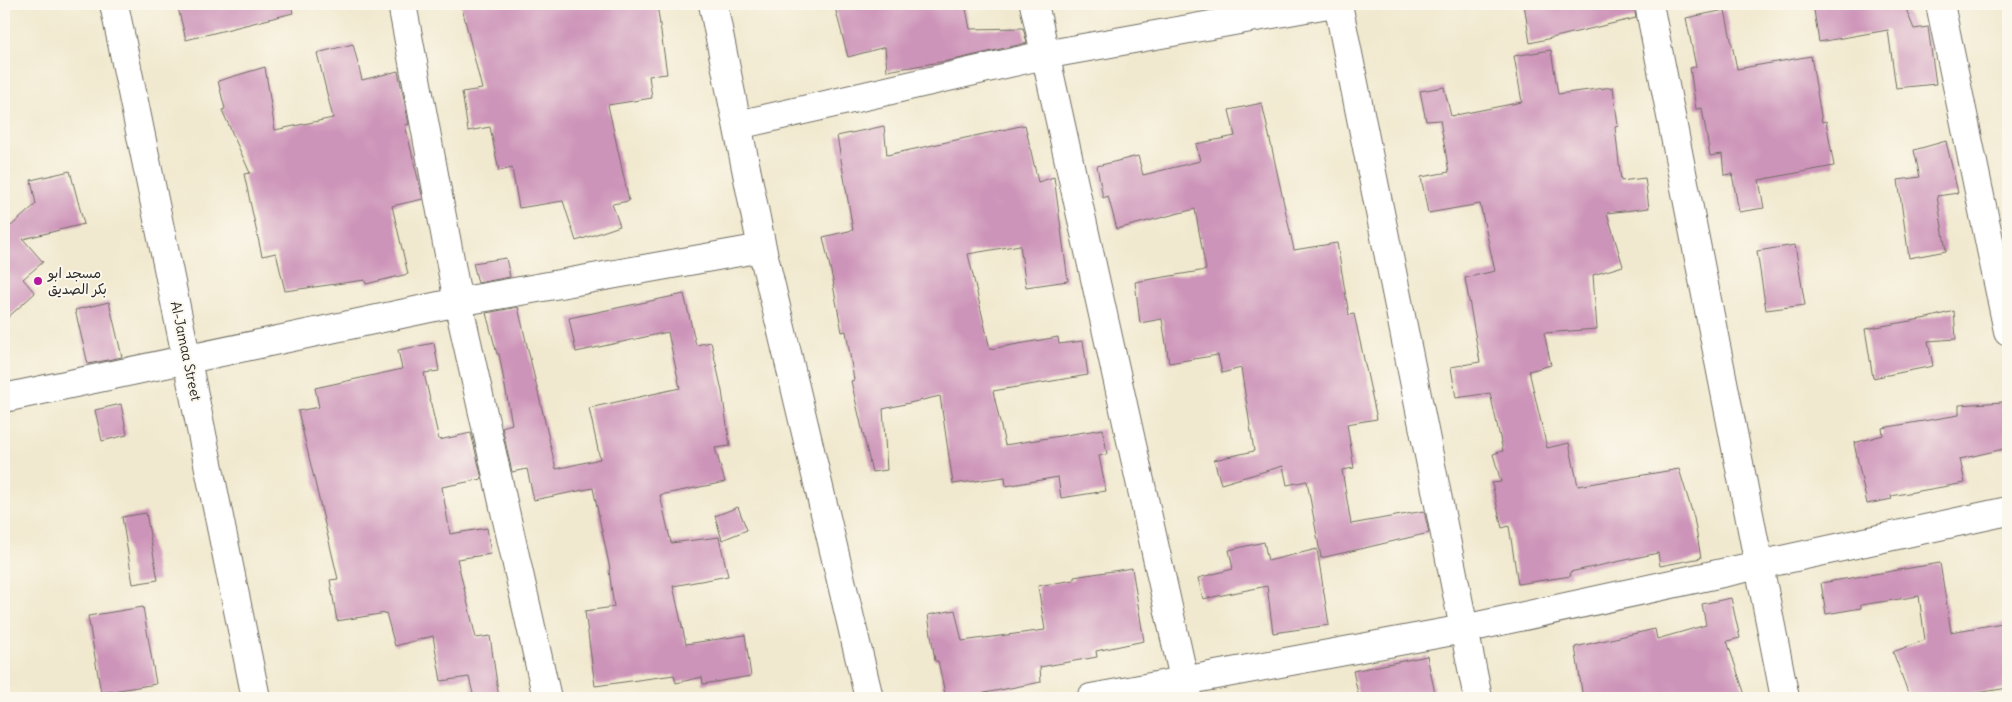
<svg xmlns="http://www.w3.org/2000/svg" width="2012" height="702" viewBox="0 0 2012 702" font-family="Delius,'Playpen Sans Arabic',sans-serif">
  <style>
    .building { fill: #cd94b9 }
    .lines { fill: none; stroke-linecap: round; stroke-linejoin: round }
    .minor-casing { stroke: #706e64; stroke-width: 30 }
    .minor { stroke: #fff; stroke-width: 28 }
    .poi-dot { fill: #b5179e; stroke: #fbf7ec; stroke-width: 2 }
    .labels { text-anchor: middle; stroke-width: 4; stroke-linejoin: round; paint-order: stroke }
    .poi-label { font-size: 14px; fill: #2b2b2b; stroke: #fbf7ec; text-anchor: start }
    .street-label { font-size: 14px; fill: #2b2b2b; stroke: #fbf7ec }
  </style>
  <rect width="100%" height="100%" fill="#fbf7ec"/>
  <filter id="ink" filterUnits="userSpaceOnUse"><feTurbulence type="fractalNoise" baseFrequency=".02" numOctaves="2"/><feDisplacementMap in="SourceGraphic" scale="10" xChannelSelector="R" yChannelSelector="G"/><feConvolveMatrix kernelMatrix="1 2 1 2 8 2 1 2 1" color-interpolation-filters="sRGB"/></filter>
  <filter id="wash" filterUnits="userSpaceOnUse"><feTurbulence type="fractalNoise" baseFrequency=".0096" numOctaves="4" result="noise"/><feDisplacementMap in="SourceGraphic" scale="20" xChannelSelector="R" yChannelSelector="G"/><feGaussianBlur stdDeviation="1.12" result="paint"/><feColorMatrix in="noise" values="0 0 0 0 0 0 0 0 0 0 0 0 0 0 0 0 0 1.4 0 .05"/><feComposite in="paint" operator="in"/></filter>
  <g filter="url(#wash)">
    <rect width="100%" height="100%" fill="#f1e9cf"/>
    <g id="blocks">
      <g class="building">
        <path d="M 177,4 L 291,4 L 293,13 L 186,40 Z"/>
        <path d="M 461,4 L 657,4 L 667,74 L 649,76 L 652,98 L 608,105 L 629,201 L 612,204 L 620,226 L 576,241 L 563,201 L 519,208 L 512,168 L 499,171 L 490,127 L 468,131 L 462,92 L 482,89 Z"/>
        <path d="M 834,4 L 965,4 L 970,29 L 1023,28 L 1027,43 L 958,59 L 887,71 L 885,47 L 848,57 Z"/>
        <path d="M 1524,4 L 1634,4 L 1636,18 L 1530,43 Z"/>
        <path d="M 1813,4 L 1904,4 L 1914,29 L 1928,27 L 1936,84 L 1896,88 L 1888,30 L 1819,42 Z"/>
        <path d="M 1725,10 L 1737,69 L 1811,56 L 1822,122 L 1826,121 L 1834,166 L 1759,180 L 1764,208 L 1739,212 L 1732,174 L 1724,175 L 1722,154 L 1710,156 L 1702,108 L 1696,109 L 1690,68 L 1696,67 L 1686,18 Z"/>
        <path d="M 353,44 L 362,80 L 398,71 L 402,90 L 409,124 L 405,125 L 423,199 L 392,206 L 408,274 L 366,284 L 365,280 L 285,291 L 276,253 L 262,256 L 244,174 L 250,173 L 222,110 L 225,109 L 218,81 L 265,67 L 275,130 L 333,118 L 317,53 Z"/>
        <path d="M 1551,50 L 1558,94 L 1613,87 L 1618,126 L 1615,127 L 1621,181 L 1645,178 L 1649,208 L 1607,213 L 1623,266 L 1593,275 L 1597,329 L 1544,333 L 1551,365 L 1529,371 L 1547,448 L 1569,443 L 1578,486 L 1679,469 L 1694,518 L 1701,558 L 1660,566 L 1658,553 L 1570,572 L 1571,576 L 1518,584 L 1509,526 L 1502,528 L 1492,483 L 1501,482 L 1493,454 L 1503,451 L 1490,393 L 1456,398 L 1451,367 L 1480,362 L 1465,278 L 1495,271 L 1480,204 L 1428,213 L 1421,177 L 1449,172 L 1440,120 L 1426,121 L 1420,91 L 1444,87 L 1451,116 L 1522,102 L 1514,56 Z"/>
        <path d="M 1262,103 L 1294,250 L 1337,243 L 1349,315 L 1354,314 L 1377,419 L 1347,424 L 1354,468 L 1342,470 L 1351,524 L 1424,511 L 1429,533 L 1321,558 L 1307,481 L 1287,485 L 1283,466 L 1221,484 L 1214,460 L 1254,451 L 1241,368 L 1222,373 L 1218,355 L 1169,363 L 1162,319 L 1140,323 L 1135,282 L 1206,270 L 1195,209 L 1117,229 L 1108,196 L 1103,198 L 1097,166 L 1138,156 L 1143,175 L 1200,161 L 1196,144 L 1235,136 L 1229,110 Z"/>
        <path d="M 1025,125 L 1038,182 L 1054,177 L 1068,281 L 1026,287 L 1020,245 L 968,254 L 990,349 L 1058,337 L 1059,344 L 1083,341 L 1088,375 L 993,391 L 1005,445 L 1103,429 L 1107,454 L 1099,456 L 1106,491 L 1061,498 L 1058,477 L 1006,486 L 1005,477 L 953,484 L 940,396 L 883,409 L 887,470 L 872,472 L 851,381 L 854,380 L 846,331 L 842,332 L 833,285 L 834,285 L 823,237 L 853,230 L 837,136 L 884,126 L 887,155 Z"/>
        <path d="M 1946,141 L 1958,193 L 1937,196 L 1946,251 L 1909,258 L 1898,180 L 1920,177 L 1914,150 Z"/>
        <path d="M 70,171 L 84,224 L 23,239 L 43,262 L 23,279 L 35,293 L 4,321 L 4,217 L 11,226 L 36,204 L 31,180 Z"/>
        <path d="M 1795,245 L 1805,305 L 1766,310 L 1757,251 Z"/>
        <path d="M 506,258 L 510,277 L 478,283 L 473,263 Z"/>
        <path d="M 684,294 L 696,345 L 711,342 L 722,391 L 730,446 L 715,448 L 725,482 L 660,495 L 671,543 L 719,537 L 728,576 L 673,586 L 686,644 L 745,635 L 751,676 L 703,684 L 702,677 L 676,683 L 674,675 L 595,686 L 585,611 L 614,607 L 609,570 L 610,569 L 593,488 L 534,500 L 527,469 L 512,472 L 502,427 L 512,424 L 499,354 L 497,354 L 486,313 L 518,307 L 556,469 L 600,459 L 589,408 L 680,388 L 668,332 L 576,352 L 569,318 Z"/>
        <path d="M 109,302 L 122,357 L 88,364 L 75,310 Z"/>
        <path d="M 1954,311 L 1956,339 L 1928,341 L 1933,366 L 1873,378 L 1865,329 L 1927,318 Z"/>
        <path d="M 434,343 L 439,371 L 424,373 L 439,440 L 471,433 L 482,479 L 442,487 L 450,534 L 487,528 L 491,554 L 457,559 L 476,638 L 490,636 L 499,698 L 474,698 L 469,677 L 441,681 L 433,636 L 395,646 L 386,613 L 337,621 L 330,580 L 338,579 L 298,411 L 319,407 L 315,388 L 402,369 L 398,350 Z"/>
        <path d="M 2003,402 L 2008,448 L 1960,459 L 1965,483 L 1891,496 L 1892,499 L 1867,504 L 1854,443 L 1883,435 L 1882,428 L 1959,415 L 1959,405 Z"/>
        <path d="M 121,404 L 127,435 L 102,441 L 95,410 Z"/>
        <path d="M 738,507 L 747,530 L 722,540 L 715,516 Z"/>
        <path d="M 146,513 L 158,580 L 133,584 L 122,517 Z"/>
        <path d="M 1264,542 L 1268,561 L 1317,549 L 1329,625 L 1273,633 L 1267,586 L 1203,599 L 1198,578 L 1233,569 L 1229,550 Z"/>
        <path d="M 1940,563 L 1951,632 L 2008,622 L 2008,688 L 1946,698 L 1910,698 L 1893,652 L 1925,640 L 1919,596 L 1861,605 L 1861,608 L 1826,614 L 1821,583 Z"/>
        <path d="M 1132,568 L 1144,641 L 1096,651 L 1097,657 L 1040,667 L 1041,682 L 959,698 L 946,698 L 938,661 L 935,661 L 928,615 L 955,610 L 962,641 L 1045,630 L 1038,586 L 1074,580 L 1074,577 Z"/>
        <path d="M 1731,598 L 1740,638 L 1727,641 L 1746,698 L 1583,698 L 1575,647 L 1655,629 L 1657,639 L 1706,625 L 1702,604 Z"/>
        <path d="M 143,607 L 156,684 L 101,693 L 88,616 Z"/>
        <path d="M 1427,656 L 1436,698 L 1359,698 L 1353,671 Z"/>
      </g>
    </g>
  </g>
  <g filter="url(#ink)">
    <use href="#blocks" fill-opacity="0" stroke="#706e64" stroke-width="1"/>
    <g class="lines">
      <g class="minor-casing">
        <g id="minor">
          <path d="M 114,4 L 256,698"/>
          <path d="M 402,4 L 458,302 L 547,698"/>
          <path d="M 713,4 L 762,248 L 869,698"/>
          <path d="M 1034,4 L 1188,697"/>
          <path d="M 1338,4 L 1478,698"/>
          <path d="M 1649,4 L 1785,698"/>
          <path d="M 1940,4 L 2008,331"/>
          <path d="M 738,125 L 1044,55 L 1328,4"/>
          <path d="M 4,398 L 458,302 L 762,248"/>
          <path d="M 1091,698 L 1464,629 L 2008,511"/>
        </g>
      </g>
      <use href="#minor" class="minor"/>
    </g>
  </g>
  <circle class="poi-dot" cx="38" cy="281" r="5"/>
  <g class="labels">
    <g class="poi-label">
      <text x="48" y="278">مسجد ابو<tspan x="48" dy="16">بكر الصديق</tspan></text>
    </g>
    <g class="street-label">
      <text transform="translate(186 351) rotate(78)" y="5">Al-Jamaa Street</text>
    </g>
  </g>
  <rect width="2012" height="702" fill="none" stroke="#fbf7ec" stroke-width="20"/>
</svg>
